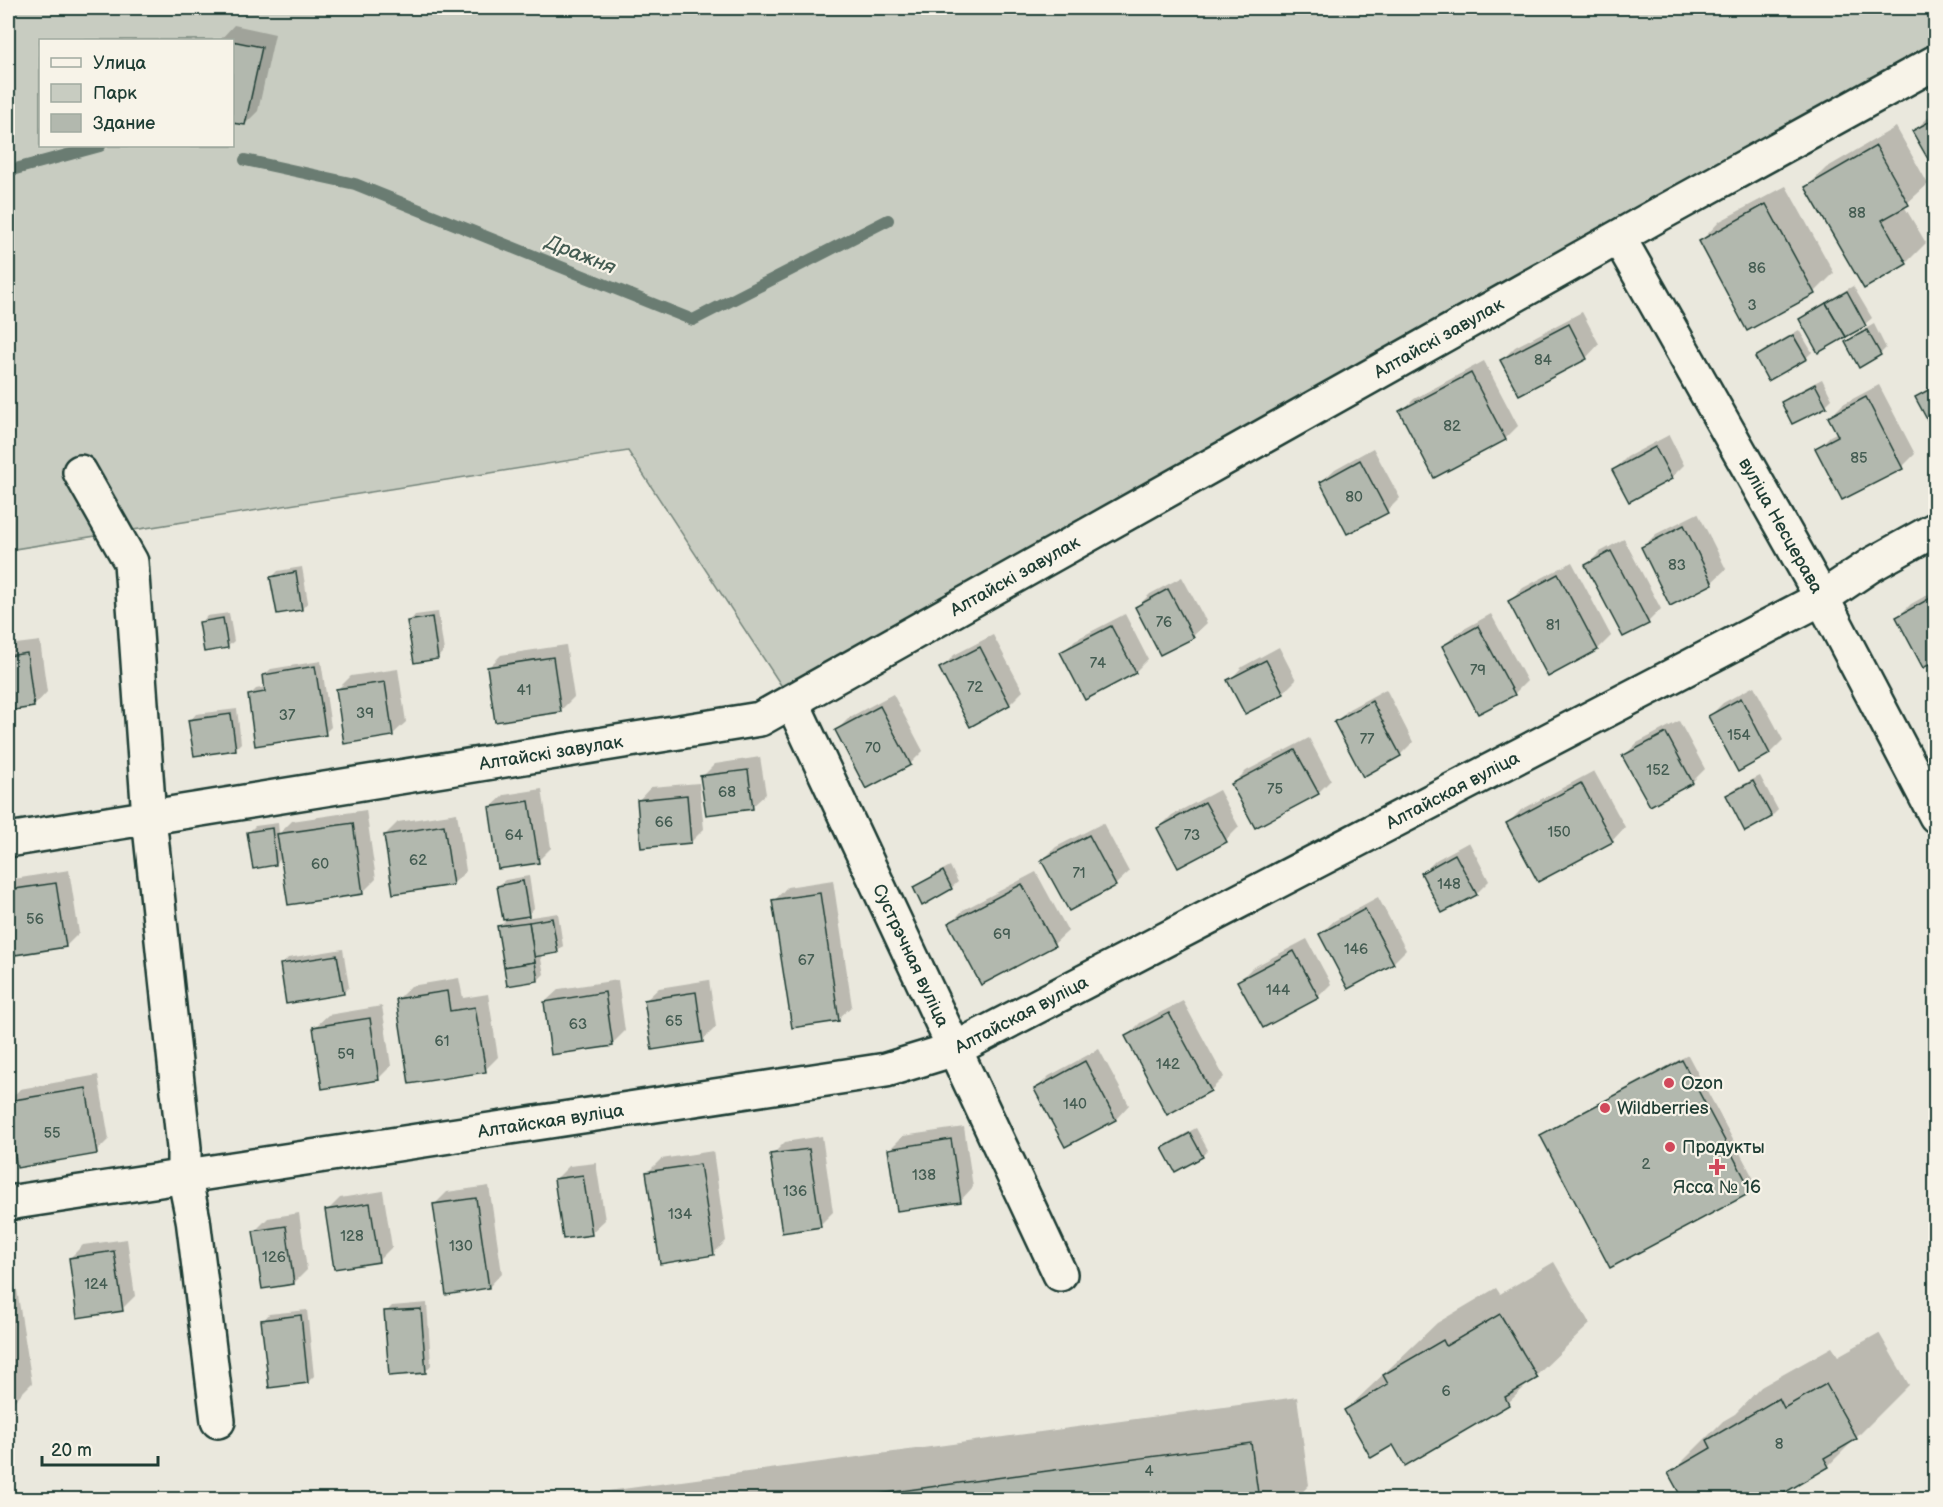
<svg xmlns="http://www.w3.org/2000/svg" width="1943" height="1507" viewBox="0 0 1943 1507" font-family="'Balsamiq Sans',sans-serif">
  <style>
    .green { fill: #c8ccc1; stroke: #74847a; stroke-width: 1.5; fill-rule: evenodd }
    .shadow { fill: #0003 }
    .lines { fill: none; stroke-linecap: round; stroke-linejoin: round }
    .stream { stroke: #6a7c72; stroke-width: 12 }
    .building { fill: #b2b8ae; stroke: #1f3d34; stroke-width: 1.5 }
    .minor-casing { stroke: #1f3d34; stroke-width: 38 }
    .secondary-casing { stroke: #1f3d34; stroke-width: 38 }
    .minor { stroke: #f7f3e8; stroke-width: 33 }
    .secondary { stroke: #f7f3e8; stroke-width: 33 }
    .poi-dot { fill: #d1495b; stroke: #f7f3e8; stroke-width: 2 }
    .labels { text-anchor: middle; stroke-width: 4.5; stroke-linejoin: round; paint-order: stroke }
    .number-label { font-size: 15px; fill: #445c52 }
    .street-label { font-size: 18px; fill: #1f3d34; stroke: #f7f3e8 }
    .poi-label { font-size: 18px; fill: #1f3d34; stroke: #f7f3e8; text-anchor: start }
    .water-label { font-size: 20px; font-style: italic; fill: #445c53; stroke: #f7f3e8 }
  </style>
  <rect width="100%" height="100%" fill="#eae8dd"/>
  <filter id="ink" filterUnits="userSpaceOnUse"><feTurbulence type="fractalNoise" baseFrequency=".0167" numOctaves="2"/><feDisplacementMap in="SourceGraphic" scale="12" xChannelSelector="R" yChannelSelector="G"/><feConvolveMatrix kernelMatrix="1 2 1 2 8 2 1 2 1" color-interpolation-filters="sRGB"/></filter>
  <g filter="url(#ink)">
    <path class="green" d="M 8,8 L 1935,8 L 1935,70 L 792,702 L 628,451 L 8,550 ZM 40,40 L 232,40 L 232,146 L 40,146 Z"/>
    <g class="shadow">
      <path d="M 234,25 L 275,34 L 258,111 L 245,124 L 232,121 L 232,40 L 220,40 Z"/>
      <path d="M 1936,110 L 1936,170 L 1914,131 Z"/>
      <path d="M 1896,127 L 1928,184 L 1904,206 L 1926,243 L 1906,263 L 1807,187 L 1826,168 Z"/>
      <path d="M 1786,186 L 1834,273 L 1814,293 L 1701,241 L 1720,221 Z"/>
      <path d="M 1853,286 L 1872,318 L 1865,324 L 1819,351 L 1801,319 L 1807,313 Z"/>
      <path d="M 1582,312 L 1599,344 L 1586,358 L 1502,360 L 1515,347 Z"/>
      <path d="M 1874,324 L 1886,348 L 1880,354 L 1847,342 L 1853,336 Z"/>
      <path d="M 1799,330 L 1812,352 L 1806,358 L 1756,357 L 1763,351 Z"/>
      <path d="M 1484,361 L 1518,426 L 1505,439 L 1401,412 L 1414,399 Z"/>
      <path d="M 1822,379 L 1832,399 L 1826,405 L 1783,402 L 1789,396 Z"/>
      <path d="M 1936,381 L 1936,433 L 1917,398 Z"/>
      <path d="M 1879,385 L 1915,454 L 1902,467 L 1817,449 L 1830,436 L 1838,432 L 1830,417 L 1843,404 Z"/>
      <path d="M 1669,435 L 1684,465 L 1671,478 L 1614,470 L 1627,457 Z"/>
      <path d="M 1373,448 L 1400,498 L 1387,511 L 1321,482 L 1335,469 Z"/>
      <path d="M 1698,513 L 1726,569 L 1712,582 L 1671,604 L 1643,547 L 1656,534 Z"/>
      <path d="M 1624,539 L 1661,609 L 1648,622 L 1624,635 L 1587,565 L 1600,552 Z"/>
      <path d="M 1572,562 L 1611,636 L 1598,649 L 1510,601 L 1523,588 Z"/>
      <path d="M 302,567 L 308,602 L 302,609 L 272,577 L 278,571 Z"/>
      <path d="M 1182,577 L 1207,623 L 1193,636 L 1161,653 L 1137,607 L 1150,594 Z"/>
      <path d="M 1936,590 L 1936,660 L 1898,617 L 1911,604 Z"/>
      <path d="M 438,612 L 444,651 L 437,658 L 409,622 L 415,615 Z"/>
      <path d="M 229,613 L 234,641 L 227,647 L 201,623 L 207,616 Z"/>
      <path d="M 1125,614 L 1148,659 L 1135,672 L 1062,653 L 1075,640 Z"/>
      <path d="M 1491,614 L 1527,681 L 1514,694 L 1444,646 L 1457,633 Z"/>
      <path d="M 993,635 L 1023,691 L 1010,704 L 971,725 L 941,669 L 954,655 Z"/>
      <path d="M 40,641 L 47,692 L 34,706 L 8,710 L 8,645 Z"/>
      <path d="M 566,645 L 574,697 L 561,710 L 488,668 L 501,655 Z"/>
      <path d="M 1279,647 L 1296,680 L 1283,693 L 1229,681 L 1242,667 Z"/>
      <path d="M 321,661 L 331,727 L 325,733 L 250,695 L 256,689 L 266,687 L 264,675 L 271,669 Z"/>
      <path d="M 398,669 L 406,722 L 392,735 L 338,689 L 351,676 Z"/>
      <path d="M 1754,686 L 1783,740 L 1770,753 L 1710,716 L 1723,703 Z"/>
      <path d="M 1386,689 L 1413,742 L 1400,755 L 1336,722 L 1349,709 Z"/>
      <path d="M 893,694 L 923,751 L 910,764 L 837,730 L 850,717 Z"/>
      <path d="M 237,709 L 241,743 L 235,749 L 190,721 L 196,714 Z"/>
      <path d="M 1679,721 L 1705,769 L 1692,782 L 1624,756 L 1637,743 Z"/>
      <path d="M 1309,738 L 1331,780 L 1318,793 L 1233,784 L 1246,771 Z"/>
      <path d="M 760,757 L 766,794 L 752,807 L 702,777 L 715,764 Z"/>
      <path d="M 1594,771 L 1625,827 L 1612,841 L 1508,823 L 1521,810 Z"/>
      <path d="M 1760,776 L 1778,810 L 1772,816 L 1746,830 L 1728,796 L 1734,789 Z"/>
      <path d="M 699,783 L 704,829 L 691,842 L 638,801 L 651,787 Z"/>
      <path d="M 542,789 L 551,848 L 538,861 L 490,808 L 504,795 Z"/>
      <path d="M 1219,790 L 1239,827 L 1226,840 L 1159,828 L 1172,815 Z"/>
      <path d="M 366,810 L 376,879 L 363,892 L 282,857 L 276,864 L 249,832 L 255,826 L 278,823 L 279,834 L 292,821 Z"/>
      <path d="M 457,813 L 466,871 L 453,884 L 385,835 L 398,822 Z"/>
      <path d="M 1103,823 L 1129,872 L 1115,885 L 1043,860 L 1056,847 Z"/>
      <path d="M 1469,842 L 1489,881 L 1476,894 L 1423,873 L 1436,860 Z"/>
      <path d="M 950,866 L 958,882 L 951,888 L 914,888 L 921,882 Z"/>
      <path d="M 69,870 L 79,933 L 66,946 L 8,955 L 8,880 Z"/>
      <path d="M 1036,872 L 1068,931 L 1054,944 L 981,983 L 950,924 L 963,910 Z"/>
      <path d="M 529,876 L 534,908 L 525,918 L 558,913 L 563,946 L 557,952 L 540,954 L 544,974 L 538,980 L 499,927 L 509,917 L 498,886 L 505,880 Z"/>
      <path d="M 833,880 L 852,1006 L 838,1019 L 774,901 L 787,887 Z"/>
      <path d="M 1378,897 L 1406,950 L 1393,963 L 1320,934 L 1334,921 Z"/>
      <path d="M 1307,939 L 1331,984 L 1318,997 L 1239,981 L 1252,968 Z"/>
      <path d="M 343,949 L 349,987 L 343,993 L 282,965 L 288,958 Z"/>
      <path d="M 459,978 L 463,998 L 488,994 L 498,1057 L 485,1070 L 398,999 L 411,986 Z"/>
      <path d="M 618,980 L 625,1031 L 612,1044 L 545,1002 L 559,989 Z"/>
      <path d="M 709,980 L 716,1027 L 703,1040 L 653,1048 L 645,1001 L 659,988 Z"/>
      <path d="M 1183,1001 L 1224,1077 L 1211,1090 L 1127,1036 L 1140,1023 Z"/>
      <path d="M 382,1006 L 391,1066 L 378,1079 L 314,1028 L 328,1015 Z"/>
      <path d="M 1099,1049 L 1129,1105 L 1116,1119 L 1066,1145 L 1036,1089 L 1049,1076 Z"/>
      <path d="M 1688,1055 L 1757,1185 L 1751,1191 L 1542,1136 L 1548,1130 Z"/>
      <path d="M 98,1075 L 109,1139 L 96,1152 L 18,1166 L 8,1102 L 20,1089 Z"/>
      <path d="M 964,1127 L 973,1187 L 960,1201 L 890,1149 L 903,1136 Z"/>
      <path d="M 1196,1128 L 1208,1150 L 1202,1156 L 1164,1148 L 1170,1142 Z"/>
      <path d="M 822,1136 L 833,1212 L 820,1225 L 772,1155 L 785,1142 Z"/>
      <path d="M 713,1151 L 726,1241 L 713,1254 L 647,1173 L 661,1159 Z"/>
      <path d="M 596,1163 L 605,1220 L 591,1233 L 555,1180 L 569,1166 Z"/>
      <path d="M 489,1186 L 502,1273 L 489,1287 L 434,1205 L 447,1192 Z"/>
      <path d="M 383,1191 L 392,1247 L 378,1261 L 327,1211 L 340,1198 Z"/>
      <path d="M 299,1213 L 307,1270 L 294,1283 L 255,1231 L 268,1218 Z"/>
      <path d="M 127,1239 L 135,1296 L 122,1309 L 70,1258 L 83,1245 Z"/>
      <path d="M 11,1252 L 32,1383 L 12,1403 L 8,1404 L 8,1253 Z"/>
      <path d="M 1554,1262 L 1590,1324 L 1508,1403 L 1406,1464 L 1394,1443 L 1346,1410 L 1437,1323 L 1496,1288 L 1500,1294 Z"/>
      <path d="M 427,1303 L 431,1365 L 425,1372 L 386,1312 L 392,1306 Z"/>
      <path d="M 307,1310 L 314,1376 L 308,1382 L 263,1321 L 269,1314 Z"/>
      <path d="M 1879,1333 L 1909,1385 L 1828,1466 L 1670,1474 L 1723,1421 L 1735,1414 L 1761,1387 L 1832,1347 L 1838,1356 Z"/>
      <path d="M 1297,1397 L 1309,1485 L 1295,1500 L 581,1500 L 586,1494 Z"/>
    </g>
    <g class="lines">
      <g class="stream">
        <path d="M 245,160 L 355,184 L 693,320 L 888,220"/>
        <path d="M 8,171 L 100,146"/>
      </g>
    </g>
    <g class="building">
      <path d="M 232,41 L 262,47 L 245,125 L 232,123 Z"/>
      <path d="M 1936,118 L 1936,173 L 1912,131 Z"/>
      <path d="M 1876,146 L 1909,205 L 1882,220 L 1907,264 L 1864,289 L 1805,187 Z"/>
      <path d="M 1766,204 L 1815,294 L 1747,331 L 1699,241 Z"/>
      <path d="M 1847,291 L 1866,326 L 1846,337 L 1826,303 Z"/>
      <path d="M 1826,303 L 1846,337 L 1818,353 L 1799,319 Z"/>
      <path d="M 1569,324 L 1587,359 L 1519,395 L 1500,360 Z"/>
      <path d="M 1867,330 L 1881,355 L 1859,368 L 1845,342 Z"/>
      <path d="M 1793,335 L 1807,359 L 1768,381 L 1755,357 Z"/>
      <path d="M 1471,373 L 1506,440 L 1434,478 L 1399,411 Z"/>
      <path d="M 1815,384 L 1827,407 L 1792,424 L 1781,402 Z"/>
      <path d="M 1936,386 L 1936,436 L 1915,397 Z"/>
      <path d="M 1866,397 L 1903,469 L 1842,500 L 1815,448 L 1838,436 L 1828,417 Z"/>
      <path d="M 1655,447 L 1672,479 L 1629,502 L 1612,470 Z"/>
      <path d="M 1360,460 L 1388,513 L 1347,534 L 1320,482 Z"/>
      <path d="M 1684,525 L 1713,584 L 1670,606 L 1641,547 Z"/>
      <path d="M 1611,551 L 1649,624 L 1623,637 L 1585,565 Z"/>
      <path d="M 296,572 L 302,610 L 277,614 L 270,577 Z"/>
      <path d="M 1558,574 L 1598,650 L 1548,677 L 1508,601 Z"/>
      <path d="M 1168,589 L 1194,638 L 1160,655 L 1135,607 Z"/>
      <path d="M 1936,595 L 1936,661 L 1923,668 L 1896,617 Z"/>
      <path d="M 432,617 L 438,659 L 414,663 L 407,621 Z"/>
      <path d="M 223,618 L 228,648 L 204,652 L 199,622 Z"/>
      <path d="M 1111,626 L 1136,673 L 1085,700 L 1060,652 Z"/>
      <path d="M 1478,626 L 1515,695 L 1478,714 L 1442,646 Z"/>
      <path d="M 980,647 L 1010,705 L 970,727 L 939,668 Z"/>
      <path d="M 27,653 L 34,707 L 8,711 L 8,656 Z"/>
      <path d="M 553,657 L 561,712 L 495,722 L 487,667 Z"/>
      <path d="M 1266,660 L 1284,694 L 1245,714 L 1227,680 Z"/>
      <path d="M 315,666 L 326,735 L 255,746 L 248,695 L 265,692 L 263,675 Z"/>
      <path d="M 385,682 L 393,736 L 344,744 L 336,689 Z"/>
      <path d="M 1741,698 L 1770,754 L 1738,772 L 1708,716 Z"/>
      <path d="M 1372,701 L 1401,756 L 1363,777 L 1334,722 Z"/>
      <path d="M 880,706 L 911,765 L 866,789 L 835,730 Z"/>
      <path d="M 231,714 L 236,750 L 194,756 L 188,720 Z"/>
      <path d="M 1666,733 L 1693,783 L 1650,806 L 1622,756 Z"/>
      <path d="M 1295,750 L 1319,794 L 1255,828 L 1231,784 Z"/>
      <path d="M 748,770 L 753,809 L 706,815 L 700,776 Z"/>
      <path d="M 1753,781 L 1772,817 L 1745,832 L 1726,795 Z"/>
      <path d="M 1581,783 L 1613,842 L 1538,882 L 1506,823 Z"/>
      <path d="M 687,795 L 691,843 L 641,848 L 637,800 Z"/>
      <path d="M 529,801 L 539,863 L 498,869 L 489,807 Z"/>
      <path d="M 1205,802 L 1227,842 L 1178,868 L 1157,828 Z"/>
      <path d="M 353,823 L 363,894 L 288,905 L 277,834 Z"/>
      <path d="M 444,825 L 453,885 L 393,894 L 384,835 Z"/>
      <path d="M 272,828 L 276,865 L 253,869 L 247,832 Z"/>
      <path d="M 1089,835 L 1116,886 L 1069,911 L 1041,860 Z"/>
      <path d="M 1455,854 L 1477,895 L 1442,913 L 1421,873 Z"/>
      <path d="M 943,871 L 952,889 L 922,906 L 913,887 Z"/>
      <path d="M 523,881 L 529,916 L 503,920 L 497,886 Z"/>
      <path d="M 56,883 L 66,947 L 8,956 L 8,890 Z"/>
      <path d="M 1022,884 L 1055,946 L 981,985 L 948,923 Z"/>
      <path d="M 820,893 L 839,1021 L 792,1028 L 772,900 Z"/>
      <path d="M 1365,909 L 1394,964 L 1348,989 L 1319,934 Z"/>
      <path d="M 552,918 L 558,953 L 534,957 L 529,922 Z"/>
      <path d="M 529,922 L 535,962 L 504,967 L 497,926 Z"/>
      <path d="M 1294,951 L 1319,998 L 1263,1028 L 1237,981 Z"/>
      <path d="M 337,955 L 344,994 L 286,1004 L 280,964 Z"/>
      <path d="M 535,962 L 538,981 L 507,986 L 504,967 Z"/>
      <path d="M 447,991 L 450,1011 L 475,1007 L 486,1072 L 409,1084 L 396,999 Z"/>
      <path d="M 605,992 L 613,1046 L 551,1055 L 544,1002 Z"/>
      <path d="M 696,992 L 703,1042 L 652,1050 L 644,1000 Z"/>
      <path d="M 1169,1013 L 1211,1091 L 1167,1115 L 1125,1036 Z"/>
      <path d="M 370,1018 L 379,1080 L 322,1089 L 313,1027 Z"/>
      <path d="M 1682,1060 L 1752,1192 L 1610,1268 L 1540,1135 Z"/>
      <path d="M 1085,1061 L 1116,1120 L 1065,1147 L 1034,1089 Z"/>
      <path d="M 86,1088 L 97,1154 L 17,1168 L 8,1112 L 8,1101 Z"/>
      <path d="M 1190,1133 L 1203,1157 L 1175,1172 L 1162,1148 Z"/>
      <path d="M 951,1139 L 961,1202 L 897,1211 L 888,1149 Z"/>
      <path d="M 809,1149 L 821,1227 L 782,1233 L 770,1154 Z"/>
      <path d="M 700,1164 L 714,1255 L 660,1264 L 646,1172 Z"/>
      <path d="M 583,1175 L 592,1235 L 563,1239 L 554,1179 Z"/>
      <path d="M 476,1198 L 489,1288 L 446,1295 L 433,1204 Z"/>
      <path d="M 370,1203 L 379,1262 L 334,1269 L 325,1210 Z"/>
      <path d="M 286,1226 L 294,1284 L 262,1289 L 253,1231 Z"/>
      <path d="M 114,1251 L 123,1311 L 77,1318 L 69,1258 Z"/>
      <path d="M 421,1309 L 426,1373 L 389,1376 L 384,1311 Z"/>
      <path d="M 1500,1314 L 1538,1378 L 1505,1397 L 1509,1405 L 1405,1466 L 1393,1445 L 1371,1458 L 1344,1410 L 1388,1384 L 1383,1375 L 1443,1340 L 1446,1346 Z"/>
      <path d="M 301,1315 L 308,1383 L 269,1388 L 261,1320 Z"/>
      <path d="M 1826,1384 L 1857,1439 L 1824,1458 L 1829,1467 L 1772,1500 L 1683,1500 L 1668,1473 L 1711,1448 L 1707,1440 L 1779,1398 L 1784,1408 Z"/>
      <path d="M 1251,1443 L 1259,1500 L 835,1500 Z"/>
    </g>
    <g class="lines">
      <g class="minor-casing">
        <g id="minor">
          <path id="s1" d="M 1619,238 L 1822,598"/>
          <path d="M 80,472 L 131,562 L 149,817 L 184,1148 L 184,1175 L 193,1219 L 218,1421"/>
          <path id="s2" d="M 792,702 C 881,893 972,1083 1060,1274"/>
          <path id="s3" d="M 8,840 L 760,719 L 1656,216 L 1936,62"/>
        </g>
      </g>
      <g class="secondary-casing">
        <g id="secondary">
          <path d="M 1822,598 L 1936,816"/>
          <path id="s4" d="M 8,1203 L 886,1070 L 955,1049 L 1822,598 L 1871,565 L 1936,529"/>
        </g>
      </g>
      <use href="#minor" class="minor"/>
      <use href="#secondary" class="secondary"/>
    </g>
  </g>
  <g class="poi-dot">
    <circle cx="1669" cy="1083" r="6"/>
    <circle cx="1605" cy="1108" r="6"/>
    <circle cx="1670" cy="1147" r="6"/>
    <path d="M1714 1158h6v6h6v6h-6v6h-6v-6h-6v-6h6z"/>
  </g>
  <g class="labels">
    <g class="number-label">
      <text x="1857" y="218">88</text>
      <text x="1757" y="273">86</text>
      <text x="1752" y="310">3</text>
      <text x="1543" y="365">84</text>
      <text x="1452" y="431">82</text>
      <text x="1859" y="463">85</text>
      <text x="1354" y="502">80</text>
      <text x="1677" y="570">83</text>
      <text x="1164" y="627">76</text>
      <text x="1553" y="630">81</text>
      <text x="1098" y="668">74</text>
      <text x="1478" y="675">79</text>
      <text x="975" y="692">72</text>
      <text x="524" y="695">41</text>
      <text x="365" y="718">39</text>
      <text x="287" y="720">37</text>
      <text x="1739" y="740">154</text>
      <text x="1367" y="744">77</text>
      <text x="873" y="753">70</text>
      <text x="1658" y="775">152</text>
      <text x="1275" y="794">75</text>
      <text x="727" y="797">68</text>
      <text x="664" y="827">66</text>
      <text x="1559" y="837">150</text>
      <text x="514" y="840">64</text>
      <text x="1192" y="840">73</text>
      <text x="418" y="865">62</text>
      <text x="320" y="869">60</text>
      <text x="1079" y="878">71</text>
      <text x="1449" y="889">148</text>
      <text x="35" y="924">56</text>
      <text x="1002" y="939">69</text>
      <text x="1356" y="954">146</text>
      <text x="806" y="965">67</text>
      <text x="1278" y="995">144</text>
      <text x="674" y="1026">65</text>
      <text x="578" y="1029">63</text>
      <text x="442" y="1046">61</text>
      <text x="346" y="1059">59</text>
      <text x="1168" y="1069">142</text>
      <text x="1075" y="1109">140</text>
      <text x="52" y="1138">55</text>
      <text x="1646" y="1169">2</text>
      <text x="924" y="1180">138</text>
      <text x="795" y="1196">136</text>
      <text x="680" y="1219">134</text>
      <text x="352" y="1241">128</text>
      <text x="461" y="1251">130</text>
      <text x="274" y="1262">126</text>
      <text x="96" y="1289">124</text>
      <text x="1446" y="1396">6</text>
      <text x="1779" y="1449">8</text>
      <text x="1149" y="1476">4</text>
    </g>
    <g class="street-label">
      <text dy="6" stroke="none"><textPath href="#s3" startOffset="1540">Алтайскі завулак</textPath></text>
      <text dy="6" stroke="none"><textPath href="#s1" startOffset="330">вуліца Несцерава</textPath></text>
      <text dy="6" stroke="none"><textPath href="#s3" startOffset="1054">Алтайскі завулак</textPath></text>
      <text dy="6" stroke="none"><textPath href="#s3" startOffset="550">Алтайскі завулак</textPath></text>
      <text dy="6" stroke="none"><textPath href="#s4" startOffset="1521">Алтайская вуліца</textPath></text>
      <text dy="6" stroke="none"><textPath href="#s2" startOffset="280">Сустрэчная вуліца</textPath></text>
      <text dy="6" stroke="none"><textPath href="#s4" startOffset="1035">Алтайская вуліца</textPath></text>
      <text dy="6" stroke="none"><textPath href="#s4" startOffset="549">Алтайская вуліца</textPath></text>
    </g>
    <g class="poi-label">
      <text x="1681" y="1089">Ozon</text>
      <text x="1617" y="1114">Wildberries</text>
      <text x="1682" y="1153">Продукты</text>
      <text x="1717" y="1193" text-anchor="middle">Ясса № 16</text>
    </g>
    <g class="water-label">
      <text transform="translate(581 254) rotate(22)" y="7">Дражня</text>
    </g>
  </g>
  <rect width="1943" height="1507" fill="none" stroke="#f7f3e8" stroke-width="30"/>
  <rect x="15" y="15" width="1913" height="1477" fill="none" stroke="#1f3d34" stroke-width="2" filter="url(#ink)"/>
  <rect x="39" y="39" width="195" height="108" fill="#f7f3e8" stroke="#a1aaa0" stroke-width="1.5"/>
  <rect x="51" y="58" width="30" height="9" fill="#f7f3e8" stroke="#a1aaa0" stroke-width="1.5"/>
  <text x="93" y="69" font-size="18" fill="#1f3d34">Улица</text>
  <rect x="51" y="84" width="30" height="18" fill="#c8ccc1" stroke="#a1aaa0" stroke-width="1.5"/>
  <text x="93" y="99" font-size="18" fill="#1f3d34">Парк</text>
  <rect x="51" y="114" width="30" height="18" fill="#b2b8ae" stroke="#a1aaa0" stroke-width="1.5"/>
  <text x="93" y="129" font-size="18" fill="#1f3d34">Здание</text>
  <path d="M42 1456v9h116v-9" fill="none" stroke="#1f3d34" stroke-width="3"/>
  <text x="51" y="1456" font-size="18" fill="#1f3d34" stroke="#f7f3e8" stroke-width="4.5" paint-order="stroke">20 m</text>
</svg>
